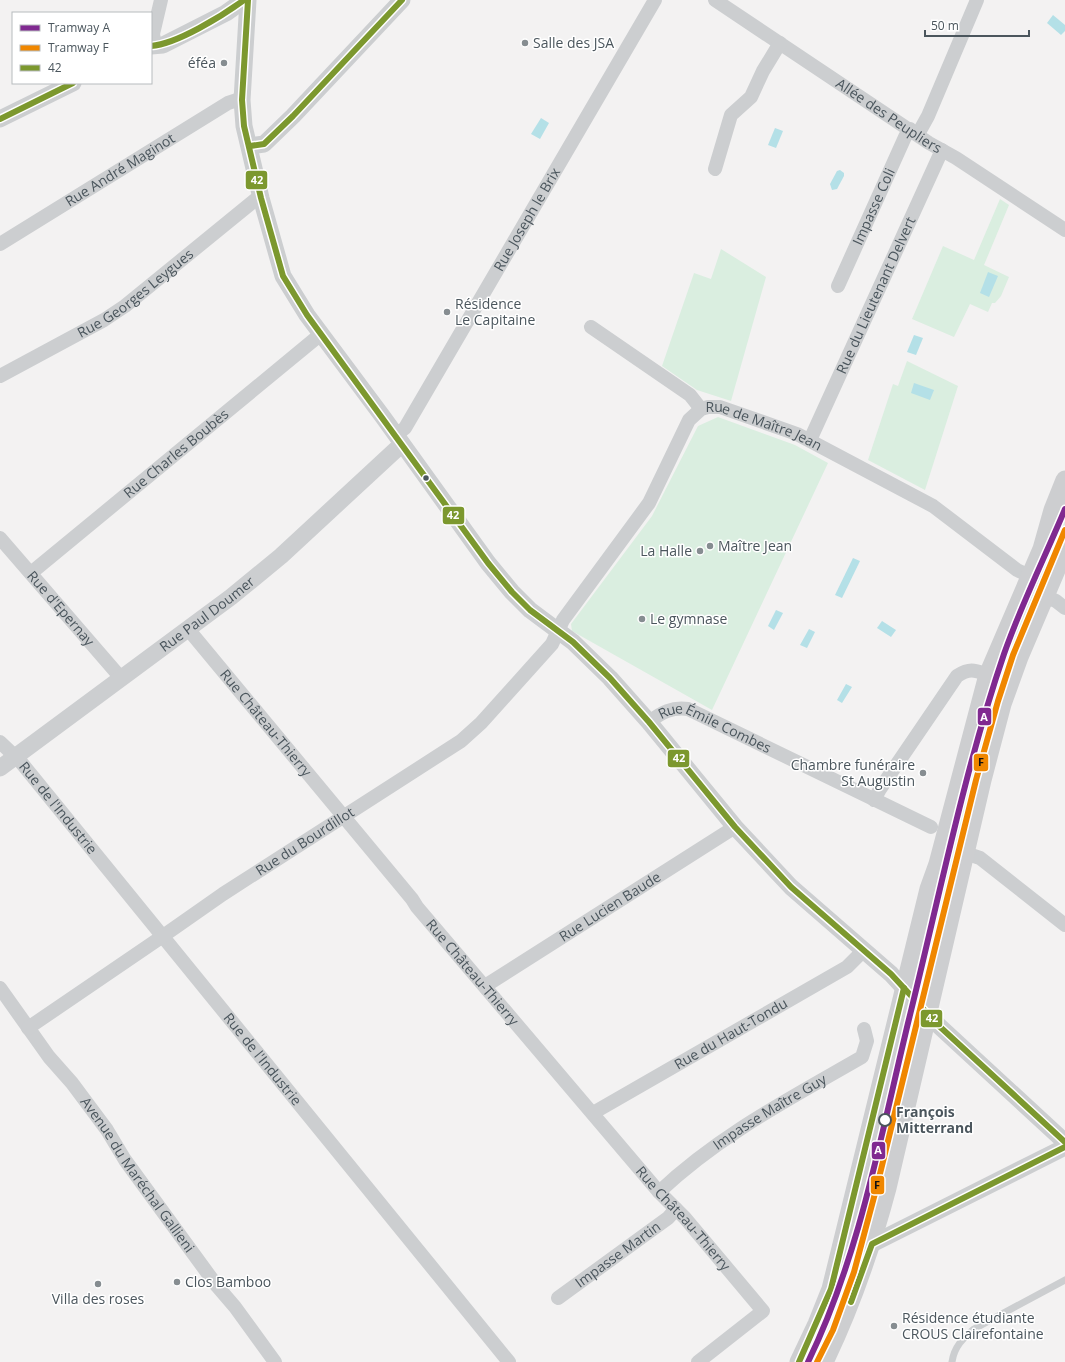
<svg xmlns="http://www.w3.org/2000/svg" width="1065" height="1362" viewBox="0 0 1065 1362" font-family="'Open Sans',sans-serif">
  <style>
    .green { fill: #daeee0 }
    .water { fill: #b4e0e7 }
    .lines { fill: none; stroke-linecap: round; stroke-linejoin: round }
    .service { stroke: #ccced0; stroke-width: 7 }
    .minor { stroke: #ccced0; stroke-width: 14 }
    .tertiary { stroke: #ccced0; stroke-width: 17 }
    .secondary { stroke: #cdced0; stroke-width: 19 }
    .bus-1-casing { stroke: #fff; stroke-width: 9 }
    .bus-1 { stroke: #7c982e; stroke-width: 6 }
    .tram-1-casing { stroke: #fff; stroke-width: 9 }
    .tram-2-casing { stroke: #fff; stroke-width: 9 }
    .tram-1 { stroke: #802990; stroke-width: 6 }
    .tram-2 { stroke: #f08700; stroke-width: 6 }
    .poi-dot { fill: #868d91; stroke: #fff; stroke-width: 1.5 }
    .bus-dot { fill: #4b565d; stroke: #fff; stroke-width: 1.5 }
    .stop-dot { fill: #fff; stroke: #4b565d; stroke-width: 2 }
    .labels { text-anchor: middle; stroke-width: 3; stroke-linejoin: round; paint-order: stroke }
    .poi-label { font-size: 14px; fill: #4b565d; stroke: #fff; text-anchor: start }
    .street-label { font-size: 14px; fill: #4b565d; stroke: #fff }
    .stop-label { font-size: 14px; font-weight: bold; fill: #4b565d; stroke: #fff; text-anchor: start }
    .line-badge { stroke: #fff; stroke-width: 1.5 }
    .badge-label { font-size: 11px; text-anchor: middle; font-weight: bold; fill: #fff }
    .pale-badge-label { font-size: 11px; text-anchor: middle; font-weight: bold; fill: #111 }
  </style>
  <rect width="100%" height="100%" fill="#f3f2f2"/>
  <g class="green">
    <path d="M 1000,199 L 1009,205 L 984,265 L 1009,277 L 1001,296 L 995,303 L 992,303 L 988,312 L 970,304 L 954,337 L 912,319 L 943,246 L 974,260 Z"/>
    <path d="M 721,249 L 766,277 L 731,401 L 697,390 L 662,366 L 694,273 L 711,279 Z"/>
    <path d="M 907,361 L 958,386 L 925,490 L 868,460 L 893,384 L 898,386 Z"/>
    <path d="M 718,417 L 795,445 L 828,463 L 712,710 L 572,631 L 571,624 L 652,516 L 698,426 Z"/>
    <path d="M 1065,489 L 1065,542 L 1015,657 L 934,957 L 922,954 L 986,697 Z"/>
  </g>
  <g class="water">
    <path d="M 1053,15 L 1065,25 L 1065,31 L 1061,35 L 1047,23 Z"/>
    <path d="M 541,118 L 549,123 L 540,139 L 531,134 Z"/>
    <path d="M 775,128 L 783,131 L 776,148 L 768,145 Z"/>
    <path d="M 840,170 L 844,173 L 844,176 L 837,189 L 832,190 L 830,184 L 837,171 Z"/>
    <path d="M 988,272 L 998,276 L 989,297 L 980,293 Z"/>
    <path d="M 914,335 L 923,338 L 916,355 L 907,352 Z"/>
    <path d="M 914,383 L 934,390 L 930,400 L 911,393 Z"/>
    <path d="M 853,558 L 860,561 L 842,598 L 835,595 Z"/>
    <path d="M 776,610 L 783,613 L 774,630 L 768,626 Z"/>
    <path d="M 882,621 L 896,630 L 891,637 L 877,628 Z"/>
    <path d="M 809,629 L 815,632 L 807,648 L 800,645 Z"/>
    <path d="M 846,684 L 852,687 L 842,703 L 837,700 Z"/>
  </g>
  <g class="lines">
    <path class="service" d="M 952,1362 C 954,1347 963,1338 974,1329 L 1065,1280"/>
    <g class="minor">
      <path id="s1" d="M 715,0 L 929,143 L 956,158 L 1065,230"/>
      <path d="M 155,45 L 153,34 L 161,0"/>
      <path d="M 918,134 L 928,116 L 977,0"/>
      <path d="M 715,169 L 731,115 L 751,97 L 763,71 L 780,43"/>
      <path id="s2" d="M 0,244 L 228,103 L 237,100 L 242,100"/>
      <path id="s3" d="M 838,286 L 905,137 L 910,129"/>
      <path d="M 591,327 L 690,395 L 701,409"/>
      <path id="s4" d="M 0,376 L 104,320 L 125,306 L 255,200 L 261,198"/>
      <path id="s5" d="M 396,435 L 405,428 L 655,0"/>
      <path id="s6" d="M 810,440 L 942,150"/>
      <path id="s7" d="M 0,538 L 121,678"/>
      <path id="s8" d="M 31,573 L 321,334"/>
      <path d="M 1044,596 L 1056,601 L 1065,608"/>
      <path id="s9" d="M 188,629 L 412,899 L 417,907 L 659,1192 L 685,1218 L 763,1311 L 698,1362"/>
      <path id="s10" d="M 649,722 C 662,712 672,707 688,709 L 931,827"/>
      <path id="s11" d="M 0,742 L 20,761 L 509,1362"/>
      <path d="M 874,800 L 880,789 L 957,676 C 970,668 974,670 988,675"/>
      <path d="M 965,853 L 980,858 L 1065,925"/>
      <path id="s12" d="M 485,986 L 735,827"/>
      <path id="s13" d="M 0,988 L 49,1057 L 72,1083 L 107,1130 L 125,1160 L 217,1286 L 235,1307 L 275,1362"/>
      <path id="s14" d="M 28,1028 L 163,936 L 223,894 L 461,741 L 481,723 L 552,644 L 563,620 L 649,503 L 689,420 L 701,409 L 708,407 L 720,407 L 797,434 L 933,506 L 1017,570 L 1030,576"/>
      <path id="s15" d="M 593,1113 L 847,967 L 864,950"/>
      <path id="s16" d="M 659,1192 C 719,1135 791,1098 862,1057 L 867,1041 L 864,1029"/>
      <path d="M 837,1268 L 872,1244"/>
      <path id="s17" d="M 558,1298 L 668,1218 L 676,1209"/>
    </g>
    <g class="tertiary">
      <path d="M 248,0 L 242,100 L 244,126 L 261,198 L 283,276 L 307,315 L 383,417 L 488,563 L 512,592 L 530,610 L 573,642 L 610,678 L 649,722 L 735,827 L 791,887 L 891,974 L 938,1025 L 1065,1142"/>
      <path d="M 151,46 L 163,45 L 226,13 L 244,0"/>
      <path d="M 0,119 L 73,83"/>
      <path d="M 250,146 L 264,144 L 293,116 L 402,0"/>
      <path id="s18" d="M 0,768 L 231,597 L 281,556 L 402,444"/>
      <path d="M 872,1244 L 1065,1147"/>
    </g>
    <g class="secondary">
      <path d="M 799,1362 L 817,1324 L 831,1289 L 929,889 L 938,864 L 988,675 L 1042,549 L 1053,510 L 1065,480"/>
      <path d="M 824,1362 C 851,1306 871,1248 887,1188 L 982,780 L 1002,704 L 1019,657 L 1065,549"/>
    </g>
    <g class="bus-1-casing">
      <g id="bus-1">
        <path d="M 248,0 L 242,100 L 244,126 L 261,198 L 283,276 L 307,315 L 488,563 L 512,592 L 530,610 L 573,642 L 610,678 L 649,722 L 735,827 L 791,887 L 891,974 L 938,1025 L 1065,1142"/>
        <path d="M 151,46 C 177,44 222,16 244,0"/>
        <path d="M 0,119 L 73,83"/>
        <path d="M 250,146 L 264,144 L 293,116 L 402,0"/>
        <path d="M 851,1302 L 872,1244 L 1065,1147"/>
        <path d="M 799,1362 L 831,1289 L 904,988"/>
      </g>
    </g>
    <use href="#bus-1" class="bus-1"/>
    <g class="tram-1-casing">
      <path id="tram-1" d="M 808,1362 C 860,1255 881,1134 909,1019 C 939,898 964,771 1004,654 C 1021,605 1045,557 1065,509"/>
    </g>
    <g class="tram-2-casing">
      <path id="tram-2" d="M 817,1362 L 833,1330 L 854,1272 L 877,1186 L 976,780 L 998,701 L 1013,655 L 1065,530"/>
    </g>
    <use href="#tram-1" class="tram-1"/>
    <use href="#tram-2" class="tram-2"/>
  </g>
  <g class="poi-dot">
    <circle cx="525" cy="43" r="4"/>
    <circle cx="224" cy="63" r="4"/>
    <circle cx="447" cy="312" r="4"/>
    <circle cx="710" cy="546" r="4"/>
    <circle cx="700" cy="551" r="4"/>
    <circle cx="642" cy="619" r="4"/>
    <circle cx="923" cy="773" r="4"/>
    <circle cx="177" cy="1282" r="4"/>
    <circle cx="98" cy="1284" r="4"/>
    <circle cx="894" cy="1326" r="4"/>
  </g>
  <circle class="bus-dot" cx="426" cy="478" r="3.5"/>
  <circle class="stop-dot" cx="885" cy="1120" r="6"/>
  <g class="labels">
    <g class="poi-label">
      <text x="533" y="48">Salle des JSA</text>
      <text x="216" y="68" text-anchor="end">éféa</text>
      <text x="455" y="309">Résidence<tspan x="455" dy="16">Le Capitaine</tspan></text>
      <text x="718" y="551">Maître Jean</text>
      <text x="692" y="556" text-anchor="end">La Halle</text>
      <text x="650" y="624">Le gymnase</text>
      <text x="915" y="770" text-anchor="end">Chambre funéraire<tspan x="915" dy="16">St Augustin</tspan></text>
      <text x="185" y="1287">Clos Bamboo</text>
      <text x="98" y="1304" text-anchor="middle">Villa des roses</text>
      <text x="902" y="1323">Résidence étudiante<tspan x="902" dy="16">CROUS Clairefontaine</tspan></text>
    </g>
    <g class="street-label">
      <text dy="5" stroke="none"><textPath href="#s1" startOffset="209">Allée des Peupliers</textPath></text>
      <text dy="5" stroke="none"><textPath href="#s2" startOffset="141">Rue André Maginot</textPath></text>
      <text dy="5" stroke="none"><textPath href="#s3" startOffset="87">Impasse Coli</textPath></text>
      <text dy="5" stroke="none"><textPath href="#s5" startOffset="253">Rue Joseph le Brix</textPath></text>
      <text dy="5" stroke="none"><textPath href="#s4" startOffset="159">Rue Georges Leygues</textPath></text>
      <text dy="5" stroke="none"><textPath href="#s6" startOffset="159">Rue du Lieutenant Delvert</textPath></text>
      <text dy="5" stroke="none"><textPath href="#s14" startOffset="999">Rue de Maître Jean</textPath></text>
      <text dy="5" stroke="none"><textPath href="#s8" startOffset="188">Rue Charles Boubès</textPath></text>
      <text dy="5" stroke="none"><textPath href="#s7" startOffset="93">Rue d'Epernay</textPath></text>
      <text dy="5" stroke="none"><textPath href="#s18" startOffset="258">Rue Paul Doumer</textPath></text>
      <text dy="5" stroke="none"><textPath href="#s9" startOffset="122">Rue Château-Thierry</textPath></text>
      <text dy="5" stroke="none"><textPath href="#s10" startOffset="73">Rue Émile Combes</textPath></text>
      <text dy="5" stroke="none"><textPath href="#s11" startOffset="88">Rue de l'Industrie</textPath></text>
      <text dy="5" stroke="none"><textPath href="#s14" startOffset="334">Rue du Bourdillot</textPath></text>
      <text dy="5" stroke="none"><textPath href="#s12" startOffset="148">Rue Lucien Baude</textPath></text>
      <text dy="5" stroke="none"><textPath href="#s9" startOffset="446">Rue Château-Thierry</textPath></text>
      <text dy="5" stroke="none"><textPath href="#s15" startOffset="159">Rue du Haut-Tondu</textPath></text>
      <text dy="5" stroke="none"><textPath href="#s11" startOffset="412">Rue de l'Industrie</textPath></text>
      <text dy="5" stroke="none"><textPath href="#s16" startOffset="137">Impasse Maître Guy</textPath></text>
      <text dy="5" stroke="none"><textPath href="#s13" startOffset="232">Avenue du Maréchal Gallieni</textPath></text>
      <text dy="5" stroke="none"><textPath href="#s9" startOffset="770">Rue Château-Thierry</textPath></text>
      <text dy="5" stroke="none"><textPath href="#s17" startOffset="74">Impasse Martin</textPath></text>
    </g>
    <g class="stop-label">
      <text x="896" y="1117">François<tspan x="896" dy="16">Mitterrand</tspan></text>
    </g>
  </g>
  <g class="line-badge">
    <rect x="245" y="170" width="23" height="20" rx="4" fill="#7c982e"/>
    <rect x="442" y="506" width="23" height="19" rx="4" fill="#7c982e"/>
    <rect x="977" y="707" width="15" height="19" rx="4" fill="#802990"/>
    <rect x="667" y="749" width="23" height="19" rx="4" fill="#7c982e"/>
    <rect x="973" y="753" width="16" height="19" rx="4" fill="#f08700"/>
    <rect x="920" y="1009" width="23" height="19" rx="4" fill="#7c982e"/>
    <rect x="871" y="1141" width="15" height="19" rx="4" fill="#802990"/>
    <rect x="870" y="1175" width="15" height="20" rx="4" fill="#f08700"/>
  </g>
  <g class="badge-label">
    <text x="257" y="184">42</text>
    <text x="453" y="519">42</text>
    <text x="984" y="721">A</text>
    <text x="679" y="762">42</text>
    <text x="932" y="1022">42</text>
    <text x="878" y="1154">A</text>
  </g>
  <g class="pale-badge-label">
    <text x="981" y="766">F</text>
    <text x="877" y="1189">F</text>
  </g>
  <rect x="12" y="12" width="140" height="72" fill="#ffffff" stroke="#b7bbbe"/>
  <rect x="20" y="25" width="20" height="6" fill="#802990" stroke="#b7bbbe"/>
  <text x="48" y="32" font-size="12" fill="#4b565d">Tramway A</text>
  <rect x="20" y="45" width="20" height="6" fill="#f08700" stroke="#b7bbbe"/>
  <text x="48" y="52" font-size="12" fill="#4b565d">Tramway F</text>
  <rect x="20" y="65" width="20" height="6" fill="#7c982e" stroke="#b7bbbe"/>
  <text x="48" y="72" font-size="12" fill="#4b565d">42</text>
  <path d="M925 30v6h104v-6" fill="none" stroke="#4b565d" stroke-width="2"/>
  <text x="931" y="30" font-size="12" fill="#4b565d" stroke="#ffffff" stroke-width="3" paint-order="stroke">50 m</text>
</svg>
